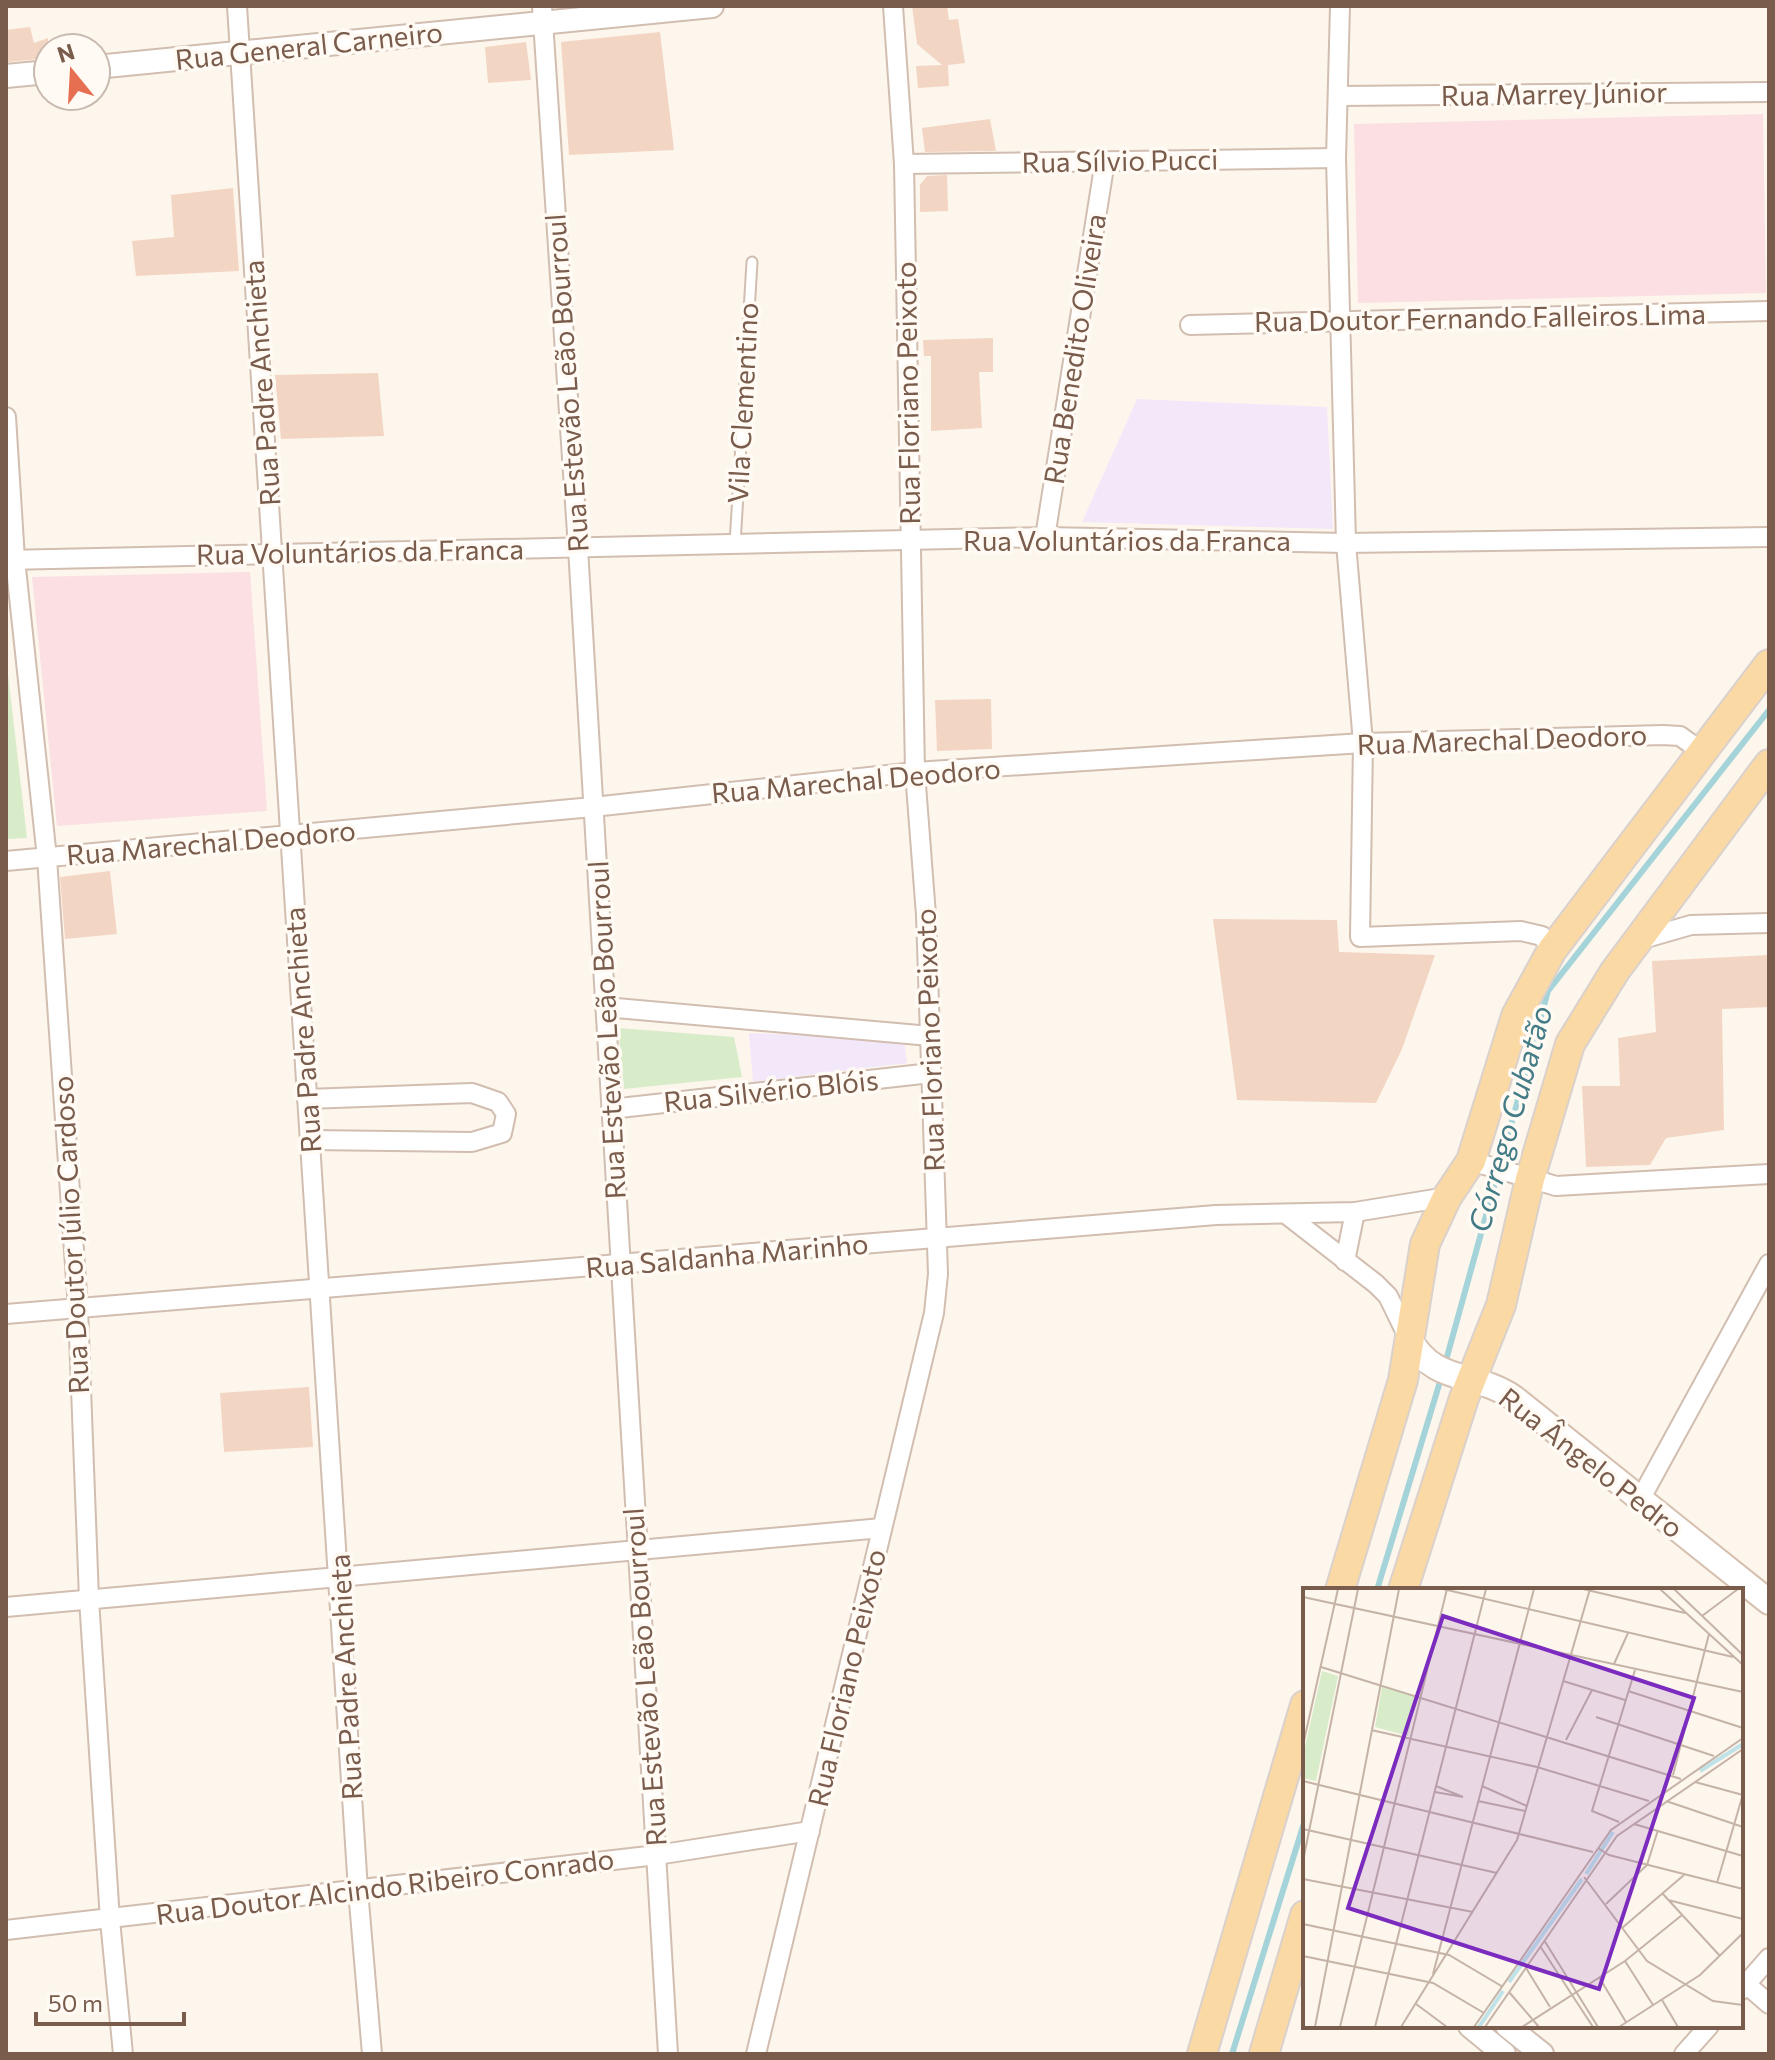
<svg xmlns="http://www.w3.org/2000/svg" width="1775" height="2060" viewBox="0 0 1775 2060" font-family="Commissioner,sans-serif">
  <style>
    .education { fill: #f3e8fa }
    .medical { fill: #fbdfe3 }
    .green { fill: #d8ecc9 }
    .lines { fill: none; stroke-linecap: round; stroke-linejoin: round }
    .stream { stroke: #a5d3da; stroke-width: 6 }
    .building { fill: #f3d5c3 }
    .service-casing { stroke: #d1beb0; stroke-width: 13 }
    .minor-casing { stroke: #d1beb0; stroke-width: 22 }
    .tertiary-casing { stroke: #d1beb0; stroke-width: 26 }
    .secondary-casing { stroke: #d6c0b0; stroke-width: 28 }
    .primary-casing { stroke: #dad1cd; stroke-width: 32 }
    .service { stroke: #fff; stroke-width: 9 }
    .minor { stroke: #fff; stroke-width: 18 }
    .tertiary { stroke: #fff; stroke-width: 22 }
    .secondary { stroke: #fff; stroke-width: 24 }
    .primary { stroke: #fbd9a5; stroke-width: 28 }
    .labels { text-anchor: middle; stroke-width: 7; stroke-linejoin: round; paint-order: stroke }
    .street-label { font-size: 28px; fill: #7a5c4d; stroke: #fffaf3 }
    .water-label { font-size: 30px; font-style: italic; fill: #437c86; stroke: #fffaf3 }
    .inset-river { fill: none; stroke: #bfe3e8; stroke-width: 4 }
    .inset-road { fill: none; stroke: #c5b3a7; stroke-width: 2 }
    .view { fill: #7b2cbf; fill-opacity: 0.15; stroke: #7b2cbf; stroke-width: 4 }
    .inset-edge { fill: none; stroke: #7a5c4d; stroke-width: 4 }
  </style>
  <rect width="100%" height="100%" fill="#fdf6ec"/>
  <g class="education">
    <path d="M 1137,399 L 1327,407 L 1333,529 L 1082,522 Z"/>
    <path d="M 749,1033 L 904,1040 L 907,1063 L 753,1082 Z"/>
  </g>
  <g class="medical">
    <path d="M 1763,114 L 1766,293 L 1358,303 L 1354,124 Z"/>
    <path d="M 250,572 L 267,811 L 57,826 L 32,577 Z"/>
  </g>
  <g class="green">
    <path d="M 6,657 L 27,838 L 6,839 Z"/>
    <path d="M 618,1028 L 734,1037 L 742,1077 L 624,1089 Z"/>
  </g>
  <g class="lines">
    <g class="stream">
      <path d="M 1445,1364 L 1548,991 L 1769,710"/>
      <path d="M 1377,1590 L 1442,1375"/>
      <path d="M 1232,2054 L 1305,1820"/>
    </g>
  </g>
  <g class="building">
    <path d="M 912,6 L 947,6 L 949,20 L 958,19 L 965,63 L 948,65 L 949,86 L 918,88 L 916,66 L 942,65 L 917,44 Z"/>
    <path d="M 30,27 L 34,43 L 48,38 L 48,58 L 8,62 L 6,30 Z"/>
    <path d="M 660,32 L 674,150 L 569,155 L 561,42 Z"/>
    <path d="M 526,42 L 531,80 L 488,83 L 485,47 Z"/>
    <path d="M 990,119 L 996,151 L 925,152 L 922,128 Z"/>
    <path d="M 947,175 L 948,211 L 920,212 L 920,185 L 927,176 Z"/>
    <path d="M 233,188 L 239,271 L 136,276 L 132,241 L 174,237 L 171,195 Z"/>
    <path d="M 993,338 L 993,372 L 979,372 L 982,428 L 931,431 L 931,356 L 924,356 L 923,340 Z"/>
    <path d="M 378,373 L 384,436 L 281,439 L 275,375 Z"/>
    <path d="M 991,699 L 992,749 L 937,751 L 935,700 Z"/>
    <path d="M 110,871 L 117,934 L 65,939 L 60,877 Z"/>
    <path d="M 1213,919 L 1337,920 L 1339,952 L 1435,955 L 1402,1049 L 1376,1103 L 1237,1100 Z"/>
    <path d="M 1769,955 L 1769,1007 L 1722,1009 L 1724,1130 L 1666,1138 L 1650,1165 L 1586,1167 L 1582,1086 L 1620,1086 L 1618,1038 L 1656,1032 L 1652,961 Z"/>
    <path d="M 309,1387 L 313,1447 L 224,1452 L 220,1393 Z"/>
  </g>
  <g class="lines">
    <g class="service-casing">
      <path id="service" d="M 735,544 L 752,262"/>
    </g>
    <g class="minor-casing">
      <g id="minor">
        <path d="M 237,6 L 358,1890 L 372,2054"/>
        <path d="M 542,6 L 578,548 L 668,2054"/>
        <path d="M 1340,6 L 1336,158 L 1346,543 L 1363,743 L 1360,937 L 1521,931 L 1542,936 L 1552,950"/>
        <path d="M 1339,96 L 1769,92"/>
        <path d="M 904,164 L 1336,158"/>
        <path d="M 1190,325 L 1769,311"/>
        <path d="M 6,417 L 15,559 L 47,858 L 78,1309 L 89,1599 L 110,1920 L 123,2054"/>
        <path d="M 1045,537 L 1105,161"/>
        <path d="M 6,560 L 1045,537 L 1346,543 L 1769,537"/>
        <path d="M 6,861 L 593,807 L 915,772 L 1363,743 L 1663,735 L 1680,736 L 1702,752"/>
        <path d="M 1639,940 L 1691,925 L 1769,923"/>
        <path d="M 605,1007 L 930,1036"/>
        <path d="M 307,1099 L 472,1093 L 498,1102 L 506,1114 L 502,1133 L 472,1142 L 310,1140"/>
        <path d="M 611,1109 L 931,1073"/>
        <path d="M 1471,1161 L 1556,1186 L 1769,1174"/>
        <path d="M 1286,1214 L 1376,1284 L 1388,1296 L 1408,1337"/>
        <path d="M 1345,1261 L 1355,1212"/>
        <path d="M 6,1314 L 1216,1215 L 1355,1212 L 1447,1197"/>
        <path d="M 1641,1498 L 1769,1264"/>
        <path d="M 6,1607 L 882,1528"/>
        <path d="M 6,1930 L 657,1855 L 810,1831"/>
        <path d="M 1746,1984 L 1769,2004"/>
        <path d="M 1741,1990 L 1769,1958"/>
        <path d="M 756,2054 L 934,1313 L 938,1274 L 926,915 L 915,772 L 904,164 L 893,6"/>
        <path d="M 1684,2054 L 1709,2026"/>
      </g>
    </g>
    <g class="tertiary-casing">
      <g id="tertiary">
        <path d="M 96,67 L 712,6"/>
        <path d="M 6,76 L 48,72"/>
        <path d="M 1470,2026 L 1504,2054"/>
        <path d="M 1507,2026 L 1542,2054"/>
      </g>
    </g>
    <g class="secondary-casing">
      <path id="secondary" d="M 1409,1338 C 1434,1385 1475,1371 1514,1398 L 1769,1602"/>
    </g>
    <g class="primary-casing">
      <g id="primary">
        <path d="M 1340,1590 L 1403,1380 L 1425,1244 L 1447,1197 L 1471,1161 L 1516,1016 L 1552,950 L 1769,664"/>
        <path d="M 1403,1590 L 1464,1398 L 1501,1305 L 1530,1179 L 1570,1044 L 1615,971 L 1769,764"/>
        <path d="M 1202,2054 L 1305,1705"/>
        <path d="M 1264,2054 L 1305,1915"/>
      </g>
    </g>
    <use href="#service" class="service"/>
    <use href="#minor" class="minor"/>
    <use href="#tertiary" class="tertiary"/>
    <use href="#secondary" class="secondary"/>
    <use href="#primary" class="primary"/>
  </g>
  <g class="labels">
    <g class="street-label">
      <text transform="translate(309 46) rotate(-6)" y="10">Rua General Carneiro</text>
      <text transform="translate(1554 94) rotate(-1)" y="10">Rua Marrey Júnior</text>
      <text transform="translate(1120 161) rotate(-1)" y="10">Rua Sílvio Pucci</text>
      <text transform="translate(1480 318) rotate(-1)" y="10">Rua Doutor Fernando Falleiros Lima</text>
      <text transform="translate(1075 349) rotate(-81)" y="10">Rua Benedito Oliveira</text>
      <text transform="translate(262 383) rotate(-94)" y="10">Rua Padre Anchieta</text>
      <text transform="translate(567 383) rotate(-94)" y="10">Rua Estevão Leão Bourroul</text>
      <text transform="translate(908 393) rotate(-91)" y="10">Rua Floriano Peixoto</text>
      <text transform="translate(743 403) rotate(-87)" y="10">Vila Clementino</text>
      <text x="1127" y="551">Rua Voluntários da Franca</text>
      <text transform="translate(360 552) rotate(-1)" y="10">Rua Voluntários da Franca</text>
      <text transform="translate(1502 740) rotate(-2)" y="10">Rua Marechal Deodoro</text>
      <text transform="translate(856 781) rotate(-5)" y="10">Rua Marechal Deodoro</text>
      <text transform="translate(211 843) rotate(-5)" y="10">Rua Marechal Deodoro</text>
      <text transform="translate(303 1030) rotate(-94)" y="10">Rua Padre Anchieta</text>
      <text transform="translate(607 1030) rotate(-93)" y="10">Rua Estevão Leão Bourroul</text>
      <text transform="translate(930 1040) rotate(-92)" y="10">Rua Floriano Peixoto</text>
      <text transform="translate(771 1091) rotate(-6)" y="10">Rua Silvério Blóis</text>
      <text transform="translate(71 1235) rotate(-93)" y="10">Rua Doutor Júlio Cardoso</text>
      <text transform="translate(727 1256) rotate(-5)" y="10">Rua Saldanha Marinho</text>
      <text transform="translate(1591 1463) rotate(38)" y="10">Rua Ângelo Pedro</text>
      <text transform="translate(346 1677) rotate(-93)" y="10">Rua Padre Anchieta</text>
      <text transform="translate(645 1677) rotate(-94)" y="10">Rua Estevão Leão Bourroul</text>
      <text transform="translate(847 1678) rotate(-77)" y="10">Rua Floriano Peixoto</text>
      <text transform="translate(385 1887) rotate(-7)" y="10">Rua Doutor Alcindo Ribeiro Conrado</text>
    </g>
    <g class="water-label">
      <text transform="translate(1511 1119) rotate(-74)" y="10">Córrego Cubatão</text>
    </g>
  </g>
  <g transform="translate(1303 1588)">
    <rect width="440" height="440" fill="#fdf6ec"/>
    <path d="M 19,83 L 35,88 L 13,193 L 0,190 L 0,168 ZM 79,99 L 113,109 L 105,148 L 72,139 Z" fill="#d8ecc9"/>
    <path class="inset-river" d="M 397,183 L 440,156M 283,286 L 310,244M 206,394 L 279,291M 176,439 L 200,403"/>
    <path class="inset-road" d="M 140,1 L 430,69M 280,1 L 382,25M 357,1 L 440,77M 371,1 L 440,67M 0,9 L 440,104M 399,28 L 435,1M 311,76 L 325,45M 18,79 L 378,191M 260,93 L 322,112M 325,103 L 440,140M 293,129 L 411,168M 68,142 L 234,179 L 346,213M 263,152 L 289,102M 0,157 L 35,1M 370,187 L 406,46M 0,193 L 290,264M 392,194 L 440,207M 179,198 L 224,218M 132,204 L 160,209 L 133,198M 175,213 L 222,223M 363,213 L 440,239M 316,234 L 289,223 L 332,82M 331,236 L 440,268M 0,241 L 194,285M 295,260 L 306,267 L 440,301M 0,273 L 55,1M 281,289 L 344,373 L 410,413 L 440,417M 0,291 L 170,324M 414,295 L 440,206M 359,305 L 417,368M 365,312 L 440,331M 303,316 L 344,277 L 355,242M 0,336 L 146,367 L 200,399M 319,340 L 381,287M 241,352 L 295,439M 237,358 L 290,439M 0,368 L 130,395 L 181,425M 322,373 L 350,417M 223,380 L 247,419M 130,386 L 231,1M 296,389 L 323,434M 206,404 L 236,439M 359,412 L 375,439M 113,416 L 144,439M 12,439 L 96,1M 37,439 L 144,1M 72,439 L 183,1M 98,439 L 214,252 L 287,1M 171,439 L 308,242 L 440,150M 182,439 L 314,248 L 440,161M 219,439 L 322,373 L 379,327M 316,439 L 397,387 L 440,345"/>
    <path class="view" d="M 140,28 L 391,110 L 296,401 L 45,320 Z"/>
    <rect width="440" height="440" class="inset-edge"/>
  </g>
  <rect width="1775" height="2060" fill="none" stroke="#7a5c4d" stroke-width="16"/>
  <g transform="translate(72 72) rotate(342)"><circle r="38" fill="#fffaf3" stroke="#cabbb1" stroke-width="2"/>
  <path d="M0-6L14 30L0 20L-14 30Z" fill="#e76f51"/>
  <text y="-12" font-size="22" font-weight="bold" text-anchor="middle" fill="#7a5c4d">N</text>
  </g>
  <path d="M36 2012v12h148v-12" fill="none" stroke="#7a5c4d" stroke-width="4"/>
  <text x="48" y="2012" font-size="24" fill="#7a5c4d" stroke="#fffaf3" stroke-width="6" paint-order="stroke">50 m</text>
</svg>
